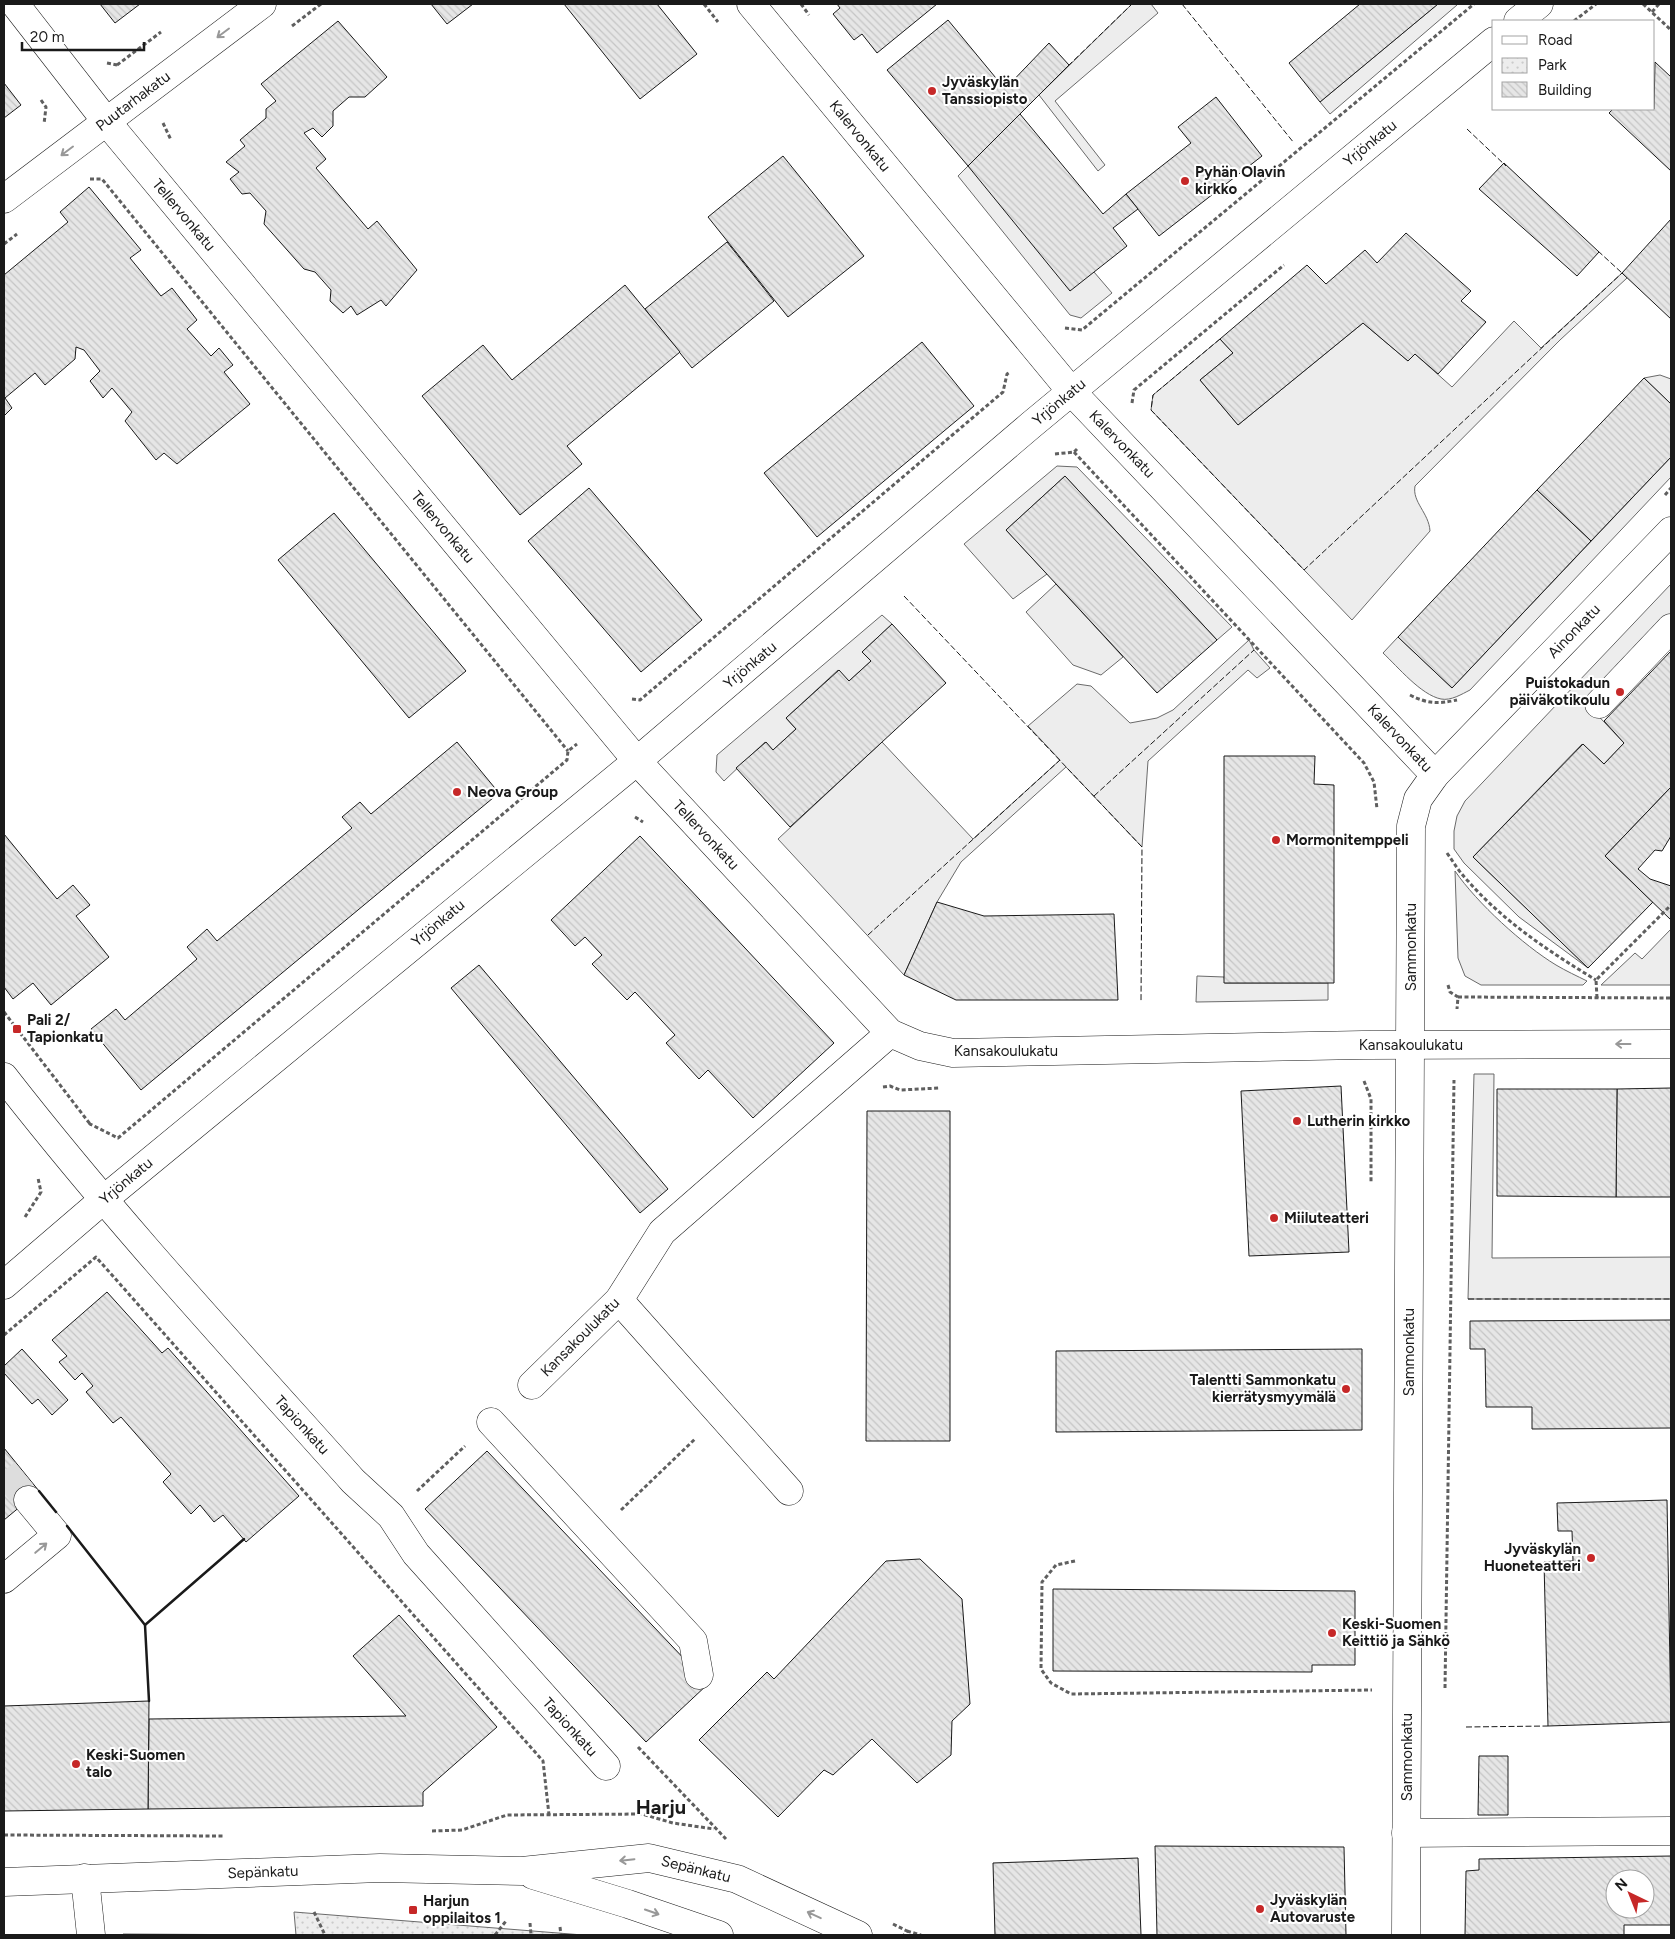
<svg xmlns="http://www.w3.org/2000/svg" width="1675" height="1939" viewBox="0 0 1675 1939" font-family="Figtree,sans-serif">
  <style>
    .grass { fill: #ededed; stroke: #6a6a6a }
    .park { fill: url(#park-dots); stroke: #6a6a6a }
    .building { fill: url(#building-back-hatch); stroke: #1a1a1a; fill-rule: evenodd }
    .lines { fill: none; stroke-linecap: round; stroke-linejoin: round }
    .minor-tunnel { stroke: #ddd; stroke-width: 28; stroke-dasharray: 28 14; stroke-linecap: butt }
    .minor-casing { stroke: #1a1a1a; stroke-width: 29 }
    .path { stroke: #5f5f5f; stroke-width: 3; stroke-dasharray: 4 2.5; stroke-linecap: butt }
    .minor { stroke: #fff; stroke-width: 28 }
    .fence { stroke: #1a1a1a; stroke-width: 1; stroke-dasharray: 6 2.5; stroke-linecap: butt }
    .wall { stroke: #1a1a1a; stroke-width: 2.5 }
    .oneway { stroke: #989898 }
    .poi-dot { fill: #c62828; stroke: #fff; stroke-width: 2 }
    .labels { text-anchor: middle; stroke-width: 4; stroke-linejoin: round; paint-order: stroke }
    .poi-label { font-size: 15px; font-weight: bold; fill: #1a1a1a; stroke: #fff; text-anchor: start }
    .street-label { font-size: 15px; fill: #1a1a1a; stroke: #fff }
    .district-label { font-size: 20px; font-weight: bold; fill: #1a1a1a; stroke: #fff }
  </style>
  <defs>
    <pattern id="park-dots" width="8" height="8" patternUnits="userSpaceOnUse" patternTransform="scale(1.25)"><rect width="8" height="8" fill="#ededed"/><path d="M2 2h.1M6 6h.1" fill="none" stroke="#cbcbcb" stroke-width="1.8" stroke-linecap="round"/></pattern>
    <pattern id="building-back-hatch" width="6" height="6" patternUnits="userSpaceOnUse" patternTransform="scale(1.25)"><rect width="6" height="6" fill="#e6e6e6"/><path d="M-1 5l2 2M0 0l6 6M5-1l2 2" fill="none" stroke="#c5c5c5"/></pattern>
  </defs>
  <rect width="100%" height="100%" fill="#fff"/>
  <g class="grass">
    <path d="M 1132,4 L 1151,4 L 1158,13 L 1055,101 L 1105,165 L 1098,171 L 1039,95 Z"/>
    <path d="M 1438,4 L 1456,4 L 1457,5 L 1330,114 L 1320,102 Z"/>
    <path d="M 968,166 L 1094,272 L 1112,293 L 1081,318 L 1070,315 L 958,176 Z"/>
    <path d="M 1622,273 L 1627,278 L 1560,340 L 1415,486 C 1412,502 1429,513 1430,531 L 1352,620 L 1151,410 L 1153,395 L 1220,339 L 1233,353 L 1200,380 L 1238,425 L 1363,323 L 1408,361 L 1415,354 L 1452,387 L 1514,321 L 1541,348 Z"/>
    <path d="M 1660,375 L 1671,379 L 1671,404 L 1644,378 Z"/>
    <path d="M 1671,457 L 1671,477 L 1470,690 C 1462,694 1451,701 1441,699 C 1421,695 1398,667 1383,653 L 1398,637 L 1452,688 Z"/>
    <path d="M 1057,466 L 1077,467 L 1232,627 L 1217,640 L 1065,476 L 1006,530 L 1047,574 L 1013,599 L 964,544 Z"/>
    <path d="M 1056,584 L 1123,657 L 1101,675 L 1073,665 L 1026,612 Z"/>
    <path d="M 1671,584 L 1671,617 L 1587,704 L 1624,743 L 1604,764 L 1582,744 L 1473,857 L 1588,968 L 1519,917 L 1464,863 L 1454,849 L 1454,831 L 1457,816 L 1465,801 Z"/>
    <path d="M 882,615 L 892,624 L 863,651 L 871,661 L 849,681 L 838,670 L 786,718 L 796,729 L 773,750 L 765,742 L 724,781 L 716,772 L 717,755 Z"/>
    <path d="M 1249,640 L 1254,650 L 1270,668 L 1257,678 L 1248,670 L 1148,761 L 1142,847 L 1066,767 L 961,862 L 937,902 L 904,975 L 778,839 L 882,742 L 973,839 L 1060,760 L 1028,726 L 1077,684 L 1091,686 L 1130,723 L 1157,718 L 1173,710 Z"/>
    <path d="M 1455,871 C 1477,903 1523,945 1556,965 C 1566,971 1577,976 1587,981 L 1583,985 L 1481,985 L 1465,976 L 1458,958 Z"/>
    <path d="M 1671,929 L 1671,985 L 1601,985 L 1635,953 L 1642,959 Z"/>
    <path d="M 1197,976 L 1224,977 L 1225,983 L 1328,983 L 1328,1000 L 1196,1002 Z"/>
    <path d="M 1474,1074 L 1494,1074 L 1492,1258 L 1671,1257 L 1671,1299 L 1468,1299 Z"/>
    <path d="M 123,1934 L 296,1935 L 298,1935 L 123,1935 Z"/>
  </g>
  <path class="park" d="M 294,1912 L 583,1935 L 296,1935 Z"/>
  <g class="building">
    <path d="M 100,4 L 140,4 L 115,23 Z"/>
    <path d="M 431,4 L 473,4 L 447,24 Z"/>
    <path d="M 564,4 L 657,4 L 697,54 L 640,99 Z"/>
    <path d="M 837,4 L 937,4 L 877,53 L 862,34 L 854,40 L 833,14 L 840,8 Z"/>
    <path d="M 1360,4 L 1438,4 L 1320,102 L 1289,63 Z"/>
    <path d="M 948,20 L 1005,89 L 1049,43 L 1069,65 L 968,166 L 887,70 Z"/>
    <path d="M 338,21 L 387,77 L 365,97 L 349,97 L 333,111 L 333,126 L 322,137 L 313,128 L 304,133 L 326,159 L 316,168 L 368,229 L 377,221 L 417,270 L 386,306 L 381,300 L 357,315 L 351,306 L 343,313 L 330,301 L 331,290 L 315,272 L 304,269 L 264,224 L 266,211 L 250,193 L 242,194 L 230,179 L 239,172 L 226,162 L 245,146 L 240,140 L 266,118 L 266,109 L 276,101 L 261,84 Z"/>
    <path d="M 1655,62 L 1671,77 L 1671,171 L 1609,113 L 1613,109 L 1654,109 Z"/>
    <path d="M 4,83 L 21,105 L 4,118 Z"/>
    <path d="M 1216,97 L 1262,156 L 1159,236 L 1126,194 L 1191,143 L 1178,127 Z"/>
    <path d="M 1020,114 L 1103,214 L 1126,194 L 1138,209 L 1113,228 L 1127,246 L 1070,291 L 968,166 Z"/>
    <path d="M 783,156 L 864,256 L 788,317 L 708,217 Z"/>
    <path d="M 1504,163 L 1599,252 L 1577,276 L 1479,189 Z"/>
    <path d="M 89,187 L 141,250 L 130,258 L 161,296 L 172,288 L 197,320 L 187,329 L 211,356 L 219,348 L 233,365 L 224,372 L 250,404 L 177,464 L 164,453 L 156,460 L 125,421 L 132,412 L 112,388 L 103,398 L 90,381 L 100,371 L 84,350 L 76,347 L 75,359 L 45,385 L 35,373 L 5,398 L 12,408 L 4,416 L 4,275 L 68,222 L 60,212 Z"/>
    <path d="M 1671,219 L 1671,319 L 1622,273 Z"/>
    <path d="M 1406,233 L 1471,291 L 1461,301 L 1486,322 L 1438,374 L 1415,354 L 1408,361 L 1363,323 L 1238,425 L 1200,380 L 1233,353 L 1220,339 L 1307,265 L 1326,284 L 1365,250 L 1377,263 Z"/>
    <path d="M 727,242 L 774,301 L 692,368 L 645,309 Z"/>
    <path d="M 625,285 L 680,352 L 567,446 L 582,464 L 520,515 L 422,396 L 483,345 L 512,380 Z"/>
    <path d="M 922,342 L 974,406 L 817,537 L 764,473 Z"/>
    <path d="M 1644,378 L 1671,404 L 1671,457 L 1591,541 L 1537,490 Z"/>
    <path d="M 1065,476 L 1217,640 L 1157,693 L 1006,530 Z"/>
    <path d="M 589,488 L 702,620 L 641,672 L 528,541 Z"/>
    <path d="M 1537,490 L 1591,541 L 1452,688 L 1398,637 Z"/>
    <path d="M 334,513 L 466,671 L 409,718 L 278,560 Z"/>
    <path d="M 892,624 L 946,683 L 790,827 L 736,768 L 766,742 L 773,750 L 796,729 L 786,718 L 839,670 L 849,681 L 871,661 L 862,652 Z"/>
    <path d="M 1671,651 L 1671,787 L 1605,856 L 1653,902 L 1588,968 L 1473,857 L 1583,744 L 1604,764 L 1624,743 L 1604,721 Z"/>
    <path d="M 457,742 L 499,793 L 141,1090 L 91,1029 L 116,1009 L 125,1020 L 197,959 L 187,947 L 207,929 L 217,941 L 352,828 L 342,817 L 360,802 L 371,814 Z"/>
    <path d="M 1224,756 L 1315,756 L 1314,784 L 1334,785 L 1334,983 L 1224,983 Z"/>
    <path d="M 1671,787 L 1671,836 L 1662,851 L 1655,850 L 1638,869 L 1650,879 L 1671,886 L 1671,920 L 1605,856 Z"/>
    <path d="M 4,834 L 57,899 L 73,885 L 90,905 L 76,916 L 109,957 L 51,1005 L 33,983 L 13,999 L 4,987 Z"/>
    <path d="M 640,836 L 834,1043 L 753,1118 L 708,1070 L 699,1079 L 666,1043 L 675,1035 L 635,992 L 627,1000 L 592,964 L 602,955 L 585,937 L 575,946 L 551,920 Z"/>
    <path d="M 937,902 L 984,916 L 1114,914 L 1118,1000 L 956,1000 L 904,975 Z"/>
    <path d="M 479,965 L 668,1189 L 640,1213 L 451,988 Z"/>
    <path d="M 1341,1086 L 1349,1252 L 1249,1256 L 1241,1091 Z"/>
    <path d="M 1671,1088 L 1671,1197 L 1616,1197 L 1617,1089 Z"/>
    <path d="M 1497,1089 L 1617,1089 L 1616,1197 L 1497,1196 Z"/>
    <path d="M 867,1111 L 950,1111 L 950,1441 L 866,1441 Z"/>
    <path d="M 107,1292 L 162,1353 L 168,1348 L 299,1496 L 246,1542 L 223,1515 L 214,1522 L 200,1505 L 191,1514 L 163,1482 L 171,1474 L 121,1417 L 113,1423 L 86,1392 L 93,1386 L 82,1373 L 75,1380 L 59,1362 L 67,1356 L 52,1340 Z"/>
    <path d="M 1671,1320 L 1671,1428 L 1532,1429 L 1532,1407 L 1486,1407 L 1485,1349 L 1470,1349 L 1470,1321 Z"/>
    <path d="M 22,1349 L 68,1400 L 52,1415 L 38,1399 L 32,1404 L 4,1373 L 4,1366 Z"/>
    <path d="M 1362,1349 L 1362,1430 L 1056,1432 L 1056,1351 Z"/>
    <path d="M 4,1448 L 39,1491 L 4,1520 Z"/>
    <path d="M 487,1451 L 708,1684 L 646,1742 L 425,1509 Z"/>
    <path d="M 1667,1500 L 1671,1722 L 1548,1726 L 1544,1562 L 1573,1561 L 1572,1531 L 1558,1531 L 1557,1503 Z"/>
    <path d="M 920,1559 L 962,1599 L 970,1704 L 952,1721 L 951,1755 L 917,1783 L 872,1739 L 833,1775 L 824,1770 L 778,1817 L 699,1740 L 767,1672 L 774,1679 L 886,1561 Z"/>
    <path d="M 1053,1589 L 1355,1591 L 1355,1665 L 1312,1665 L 1312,1672 L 1053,1671 Z"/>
    <path d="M 399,1615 L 497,1727 L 423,1792 L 423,1806 L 148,1809 L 149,1719 L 406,1716 L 353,1656 Z"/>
    <path d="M 149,1701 L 148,1809 L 4,1811 L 4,1706 Z"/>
    <path d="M 1479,1756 L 1508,1756 L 1508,1815 L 1478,1815 Z"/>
    <path d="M 1155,1846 L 1344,1847 L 1346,1935 L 1157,1935 Z"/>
    <path d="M 1671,1856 L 1671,1925 L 1624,1925 L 1624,1935 L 1465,1935 L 1466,1871 L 1479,1870 L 1479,1859 ZM 1615,1879 L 1645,1879 L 1645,1909 L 1615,1909 Z"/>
    <path d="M 1138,1858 L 1141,1935 L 995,1935 L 993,1863 Z"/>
  </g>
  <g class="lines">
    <path class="minor-tunnel" d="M 4,1471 L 28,1500"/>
    <g class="minor-casing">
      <g id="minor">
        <path d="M 15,4 L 106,121 L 637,761 L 890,1033 L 920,1046 L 953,1053 L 1363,1045 L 1671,1044"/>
        <path d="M 751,4 L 1071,391 L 1435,775"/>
        <path d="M 1518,21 L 1539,4"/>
        <path d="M 4,199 L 262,4"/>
        <path d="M 1599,704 L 1671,628"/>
        <path d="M 4,1077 C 113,1217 234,1348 353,1481 L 391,1516 L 416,1554 L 606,1766"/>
        <path d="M 4,1285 L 103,1200 L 637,761 L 1031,425 L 1494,41"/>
        <path d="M 619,1300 L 789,1491"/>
        <path d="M 532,1385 L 619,1300 L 662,1232 L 890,1033"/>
        <path d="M 491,1422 L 693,1641 L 699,1675"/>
        <path d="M 4,1579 L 57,1535 L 28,1500"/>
        <path d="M 1406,1833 L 1671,1831"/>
        <path d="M 533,1875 L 628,1904 L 719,1935"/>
        <path d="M 85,1878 L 91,1935"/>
        <path d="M 4,1882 L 380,1868 L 522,1871 L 649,1858 L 737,1879 L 858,1935"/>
        <path d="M 1406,1935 L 1411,826 L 1418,799 L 1435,775 L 1671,531"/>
      </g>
    </g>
    <g class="path">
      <path d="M 704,4 L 718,22"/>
      <path d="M 801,4 L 809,15"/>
      <path d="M 1643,4 L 1671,30"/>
      <path d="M 1652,12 L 1659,4"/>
      <path d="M 1574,21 L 1596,4"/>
      <path d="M 292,26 L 321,4"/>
      <path d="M 107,63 L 117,65 L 119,67"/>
      <path d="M 117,65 L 161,32"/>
      <path d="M 41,100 L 46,107 L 44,124"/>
      <path d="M 163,123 L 171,140"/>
      <path d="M 90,179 L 102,179 L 568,751"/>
      <path d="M 4,244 L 17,234"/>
      <path d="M 1065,328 L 1082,330 L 1474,4"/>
      <path d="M 1132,403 L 1134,390 L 1284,265"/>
      <path d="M 1074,452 L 1364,763 L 1374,782 L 1377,809"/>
      <path d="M 1055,454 L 1074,452 L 1077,449"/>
      <path d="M 1665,495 L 1671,488"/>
      <path d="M 1410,695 C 1428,704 1438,704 1457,700"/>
      <path d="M 632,699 L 640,700 L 1003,392 L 1007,374 L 1010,372"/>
      <path d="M 635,817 L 643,822"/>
      <path d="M 1447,853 C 1454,863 1460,873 1468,881 C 1504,922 1550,952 1596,980"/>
      <path d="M 1448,985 L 1450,992 L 1458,997 L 1457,1009"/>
      <path d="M 1458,997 L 1671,998"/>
      <path d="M 1597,998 L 1596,980 L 1671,905"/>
      <path d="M 4,1012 L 90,1124"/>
      <path d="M 1364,1081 L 1371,1099 L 1371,1183"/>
      <path d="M 883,1087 L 890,1086 L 900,1090 L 939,1088"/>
      <path d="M 89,1125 L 90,1124 L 118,1138 L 567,760 L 568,751 L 577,744"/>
      <path d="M 25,1217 L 41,1192 L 38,1178"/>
      <path d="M 4,1335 L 96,1257 L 543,1761 L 549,1815"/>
      <path d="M 417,1491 L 465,1446"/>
      <path d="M 621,1510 L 696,1438"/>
      <path d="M 1075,1561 L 1056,1565 L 1042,1582 L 1041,1669 L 1051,1683 L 1071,1694 L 1372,1690"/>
      <path d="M 1445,1688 L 1454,1080"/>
      <path d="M 638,1747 L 726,1839"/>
      <path d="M 432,1831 L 462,1830 L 507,1815 L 642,1814 L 673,1823 L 714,1829"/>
      <path d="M 4,1835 L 223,1836"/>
      <path d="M 314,1912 L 325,1935"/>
      <path d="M 530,1923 L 531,1935"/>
      <path d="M 893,1924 L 907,1931 L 904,1935"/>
      <path d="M 560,1927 L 561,1935"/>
      <path d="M 907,1931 L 921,1935"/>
      <path d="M 495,1935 L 506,1921"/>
    </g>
    <use href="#minor" class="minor"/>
    <g class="fence">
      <path d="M 1182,4 L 1294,143"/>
      <path d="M 1068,66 L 1132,4"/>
      <path d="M 1467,129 L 1506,166"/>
      <path d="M 1598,251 L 1622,273"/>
      <path d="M 1220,339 L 1153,395 L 1151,410 L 1304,570 L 1622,273"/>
      <path d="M 904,596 L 1142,847 L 1141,1002"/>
      <path d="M 1094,796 L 1254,650"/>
      <path d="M 868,935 L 1060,760"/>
      <path d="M 1468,1299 L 1671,1299"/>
      <path d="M 1466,1727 L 1548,1726"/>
    </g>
    <g class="wall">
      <path d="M 39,1491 L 56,1512"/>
      <path d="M 67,1526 L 145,1625 L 149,1701"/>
      <path d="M 145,1625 L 244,1539"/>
    </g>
  </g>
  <defs><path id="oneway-shaft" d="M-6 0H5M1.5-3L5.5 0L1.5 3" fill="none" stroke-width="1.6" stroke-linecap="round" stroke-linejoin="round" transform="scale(1.25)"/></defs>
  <g class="oneway">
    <use href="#oneway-shaft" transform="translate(223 33) rotate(143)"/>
    <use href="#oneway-shaft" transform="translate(67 151) rotate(143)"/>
    <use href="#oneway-shaft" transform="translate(1623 1044) rotate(180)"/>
    <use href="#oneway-shaft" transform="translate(41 1548) rotate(-40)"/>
    <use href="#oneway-shaft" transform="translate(627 1860) rotate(174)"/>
    <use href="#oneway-shaft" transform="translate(652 1912) rotate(19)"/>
    <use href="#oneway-shaft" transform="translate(814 1915) rotate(-155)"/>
  </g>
  <g class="poi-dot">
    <circle cx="932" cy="91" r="5"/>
    <circle cx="1185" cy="181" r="5"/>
    <circle cx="1620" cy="692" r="5"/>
    <circle cx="457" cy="792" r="5"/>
    <circle cx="1276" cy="840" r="5"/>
    <rect x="12" y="1024" width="10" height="10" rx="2.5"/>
    <circle cx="1297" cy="1121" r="5"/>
    <circle cx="1274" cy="1218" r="5"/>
    <circle cx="1346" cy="1389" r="5"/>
    <circle cx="1591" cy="1558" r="5"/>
    <circle cx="1332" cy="1633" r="5"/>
    <circle cx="76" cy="1764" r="5"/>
    <circle cx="1260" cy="1909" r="5"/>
    <rect x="408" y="1905" width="10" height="10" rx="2.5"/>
  </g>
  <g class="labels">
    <g class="poi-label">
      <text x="942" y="87">Jyväskylän<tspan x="942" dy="17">Tanssiopisto</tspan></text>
      <text x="1195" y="177">Pyhän Olavin<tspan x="1195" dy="17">kirkko</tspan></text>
      <text x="1610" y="688" text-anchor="end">Puistokadun<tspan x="1610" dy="17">päiväkotikoulu</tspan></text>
      <text x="467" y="797">Neova Group</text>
      <text x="1286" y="845">Mormonitemppeli</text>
      <text x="27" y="1025">Pali 2/<tspan x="27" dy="17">Tapionkatu</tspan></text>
      <text x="1307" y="1126">Lutherin kirkko</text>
      <text x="1284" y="1223">Miiluteatteri</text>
      <text x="1336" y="1385" text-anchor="end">Talentti Sammonkatu<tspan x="1336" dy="17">kierrätysmyymälä</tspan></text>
      <text x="1581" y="1554" text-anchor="end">Jyväskylän<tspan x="1581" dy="17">Huoneteatteri</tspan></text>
      <text x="1342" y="1629">Keski-Suomen<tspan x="1342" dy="17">Keittiö ja Sähkö</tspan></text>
      <text x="86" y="1760">Keski-Suomen<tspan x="86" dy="17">talo</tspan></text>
      <text x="1270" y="1905">Jyväskylän<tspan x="1270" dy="17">Autovaruste</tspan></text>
      <text x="423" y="1906">Harjun<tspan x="423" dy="17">oppilaitos 1</tspan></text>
    </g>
    <g class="street-label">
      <text transform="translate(133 101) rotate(-37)" y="5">Puutarhakatu</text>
      <text transform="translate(860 136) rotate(51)" y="5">Kalervonkatu</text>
      <text transform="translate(1370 143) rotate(-39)" y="5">Yrjönkatu</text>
      <text transform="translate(184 215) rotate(50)" y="5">Tellervonkatu</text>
      <text transform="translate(1059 402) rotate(-40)" y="5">Yrjönkatu</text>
      <text transform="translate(1122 444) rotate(46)" y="5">Kalervonkatu</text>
      <text transform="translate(443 527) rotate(50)" y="5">Tellervonkatu</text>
      <text transform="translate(1574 631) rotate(-46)" y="5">Ainonkatu</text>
      <text transform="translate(750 665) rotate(-40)" y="5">Yrjönkatu</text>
      <text transform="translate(1400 738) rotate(47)" y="5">Kalervonkatu</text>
      <text transform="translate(706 835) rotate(47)" y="5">Tellervonkatu</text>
      <text transform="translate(438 923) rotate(-40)" y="5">Yrjönkatu</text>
      <text transform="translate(1411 947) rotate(-90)" y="5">Sammonkatu</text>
      <text x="1411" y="1050">Kansakoulukatu</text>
      <text x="1006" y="1056">Kansakoulukatu</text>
      <text transform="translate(126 1181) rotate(-40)" y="5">Yrjönkatu</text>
      <text transform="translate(580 1337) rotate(-45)" y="5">Kansakoulukatu</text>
      <text transform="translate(1409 1352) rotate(-90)" y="5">Sammonkatu</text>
      <text transform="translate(302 1425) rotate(48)" y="5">Tapionkatu</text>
      <text transform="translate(570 1727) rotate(48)" y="5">Tapionkatu</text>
      <text transform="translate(1407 1757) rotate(-90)" y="5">Sammonkatu</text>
      <text transform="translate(696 1869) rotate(14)" y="5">Sepänkatu</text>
      <text transform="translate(263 1872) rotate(-2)" y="5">Sepänkatu</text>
    </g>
    <g class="district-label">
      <text x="661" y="1814">Harju</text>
    </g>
  </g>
  <rect width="1675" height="1939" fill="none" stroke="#1a1a1a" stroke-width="10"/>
  <rect x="1492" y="20" width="162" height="90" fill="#ffffff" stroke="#a3a3a3"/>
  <rect x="1502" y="36" width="25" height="8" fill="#ffffff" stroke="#a3a3a3"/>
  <text x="1538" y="45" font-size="15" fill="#1a1a1a">Road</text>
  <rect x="1502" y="58" width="25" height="15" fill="url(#park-dots)" stroke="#a3a3a3"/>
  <text x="1538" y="70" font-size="15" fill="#1a1a1a">Park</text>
  <rect x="1502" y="82" width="25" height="15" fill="url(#building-back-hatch)" stroke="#a3a3a3"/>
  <text x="1538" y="95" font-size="15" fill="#1a1a1a">Building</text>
  <g transform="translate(1630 1894) rotate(317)"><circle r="24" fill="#ffffff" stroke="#a3a3a3"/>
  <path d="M0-4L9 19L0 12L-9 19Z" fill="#c62828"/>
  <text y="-8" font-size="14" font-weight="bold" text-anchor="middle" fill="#1a1a1a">N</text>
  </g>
  <path d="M22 42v8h122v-8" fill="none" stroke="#1a1a1a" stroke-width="2.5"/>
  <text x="30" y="42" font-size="15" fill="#1a1a1a" stroke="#ffffff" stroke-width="4" paint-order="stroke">20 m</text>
</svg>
